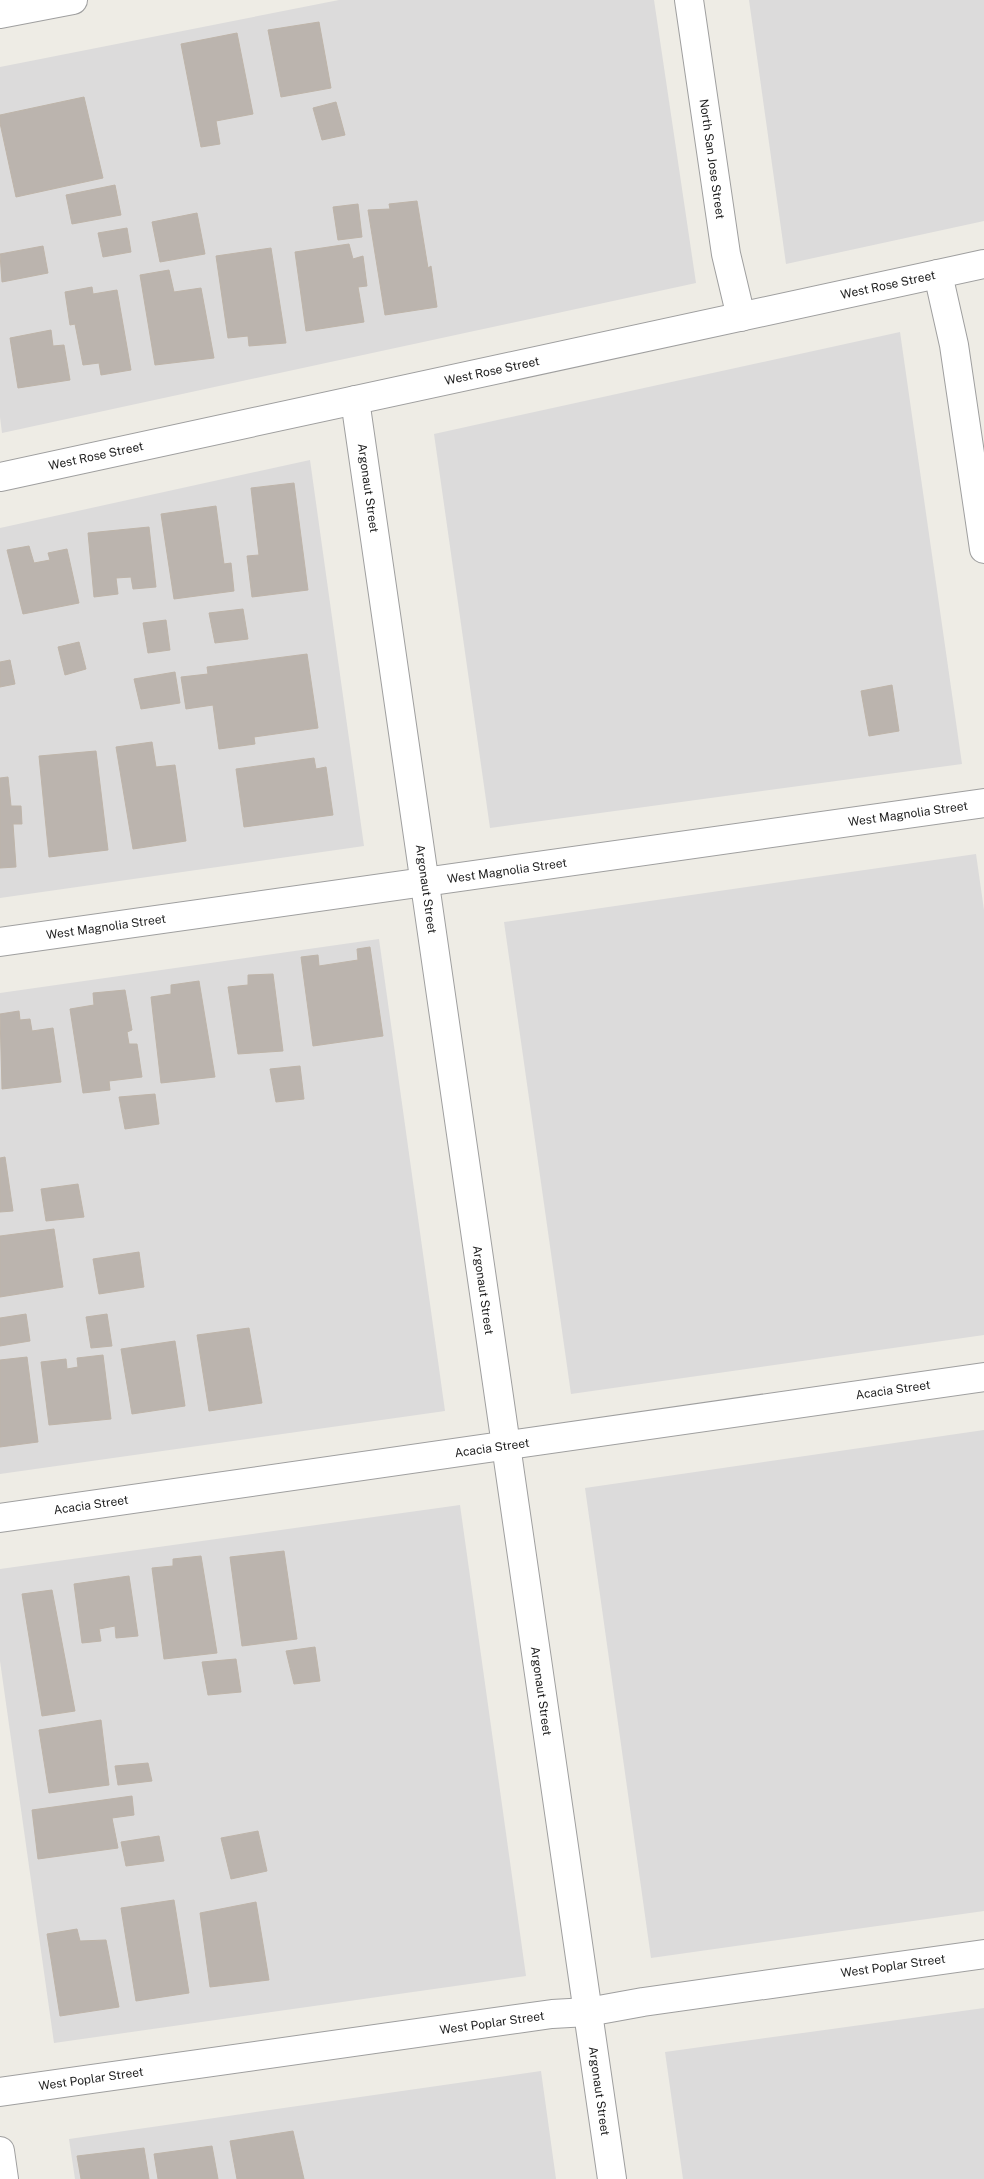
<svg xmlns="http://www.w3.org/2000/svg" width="984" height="2179" viewBox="0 0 984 2179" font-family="'Public Sans',sans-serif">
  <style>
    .residential { fill: #dcdbdb }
    .building { fill: #bbb4ae; stroke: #beb4a9 }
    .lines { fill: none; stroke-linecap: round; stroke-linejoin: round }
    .minor-casing { stroke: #9f9f9f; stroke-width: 30 }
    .minor { stroke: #fff; stroke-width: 28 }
    .labels { text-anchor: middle; stroke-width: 5; stroke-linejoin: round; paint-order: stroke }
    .street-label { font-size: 12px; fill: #1e1e1e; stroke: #fff }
  </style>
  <rect width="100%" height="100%" fill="#eeece5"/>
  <g class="residential">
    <path d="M 339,0 L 654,0 L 696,283 L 2,433 L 0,417 L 0,67 Z"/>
    <path d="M 749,0 L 984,0 L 984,221 L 786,264 Z"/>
    <path d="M 900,332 L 962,764 L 490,828 L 434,434 Z"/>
    <path d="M 310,460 L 364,846 L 0,898 L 0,528 Z"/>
    <path d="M 976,854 L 984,910 L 984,1335 L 571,1394 L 504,922 Z"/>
    <path d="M 379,939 L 445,1411 L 0,1474 L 0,993 Z"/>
    <path d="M 984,1430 L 984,1911 L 651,1958 L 585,1488 Z"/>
    <path d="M 460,1505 L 526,1976 L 54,2043 L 0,1661 L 0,1569 Z"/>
    <path d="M 984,2008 L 984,2179 L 683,2179 L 665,2052 Z"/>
    <path d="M 541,2071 L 556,2179 L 75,2179 L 69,2139 Z"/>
  </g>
  <g class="building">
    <path d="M 319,22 L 331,88 L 281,97 L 268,30 Z"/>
    <path d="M 237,33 L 253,114 L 216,121 L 220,144 L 201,147 L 181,44 Z"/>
    <path d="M 84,97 L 103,178 L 16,197 L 0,123 L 0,115 Z"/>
    <path d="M 336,102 L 345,135 L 322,140 L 313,108 Z"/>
    <path d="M 115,185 L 121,215 L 72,224 L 66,195 Z"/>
    <path d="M 417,201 L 428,268 L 431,266 L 437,307 L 385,315 L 368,210 L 390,209 L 389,204 Z"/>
    <path d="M 358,204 L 362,237 L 338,240 L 333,207 Z"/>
    <path d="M 197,213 L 205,254 L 160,262 L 152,222 Z"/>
    <path d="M 127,228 L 131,252 L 103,257 L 98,233 Z"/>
    <path d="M 349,244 L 353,259 L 363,256 L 367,286 L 358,287 L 364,322 L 306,331 L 295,252 Z"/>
    <path d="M 43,246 L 48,273 L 2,282 L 0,254 Z"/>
    <path d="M 271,248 L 286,343 L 249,346 L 248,336 L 228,338 L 216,256 Z"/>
    <path d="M 169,270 L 174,292 L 201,288 L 214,358 L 155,365 L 140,275 Z"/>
    <path d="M 92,287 L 93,294 L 117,290 L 131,370 L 101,375 L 99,363 L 83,365 L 75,324 L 70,325 L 65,292 Z"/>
    <path d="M 51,330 L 53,346 L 64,345 L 70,380 L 18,388 L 10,338 Z"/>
    <path d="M 294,483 L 308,590 L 252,597 L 247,556 L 259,555 L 251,488 Z"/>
    <path d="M 216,506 L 224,564 L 231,563 L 234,591 L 174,599 L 161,514 Z"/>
    <path d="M 149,527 L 156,587 L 133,589 L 131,577 L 116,578 L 118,594 L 94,597 L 88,533 Z"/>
    <path d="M 29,546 L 34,563 L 50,560 L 48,553 L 67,549 L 79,603 L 23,614 L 7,550 Z"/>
    <path d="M 243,609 L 248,639 L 215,643 L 209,613 Z"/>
    <path d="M 166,620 L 170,650 L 148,653 L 143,623 Z"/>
    <path d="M 79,642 L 86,669 L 65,675 L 58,647 Z"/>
    <path d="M 307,654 L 318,728 L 254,737 L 255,744 L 219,749 L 213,705 L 186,709 L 181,677 L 208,674 L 207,667 Z"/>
    <path d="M 10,660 L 15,684 L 0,687 L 0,662 Z"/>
    <path d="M 175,672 L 180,703 L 141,709 L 134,679 Z"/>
    <path d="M 892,685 L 899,731 L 869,736 L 861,691 Z"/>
    <path d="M 152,742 L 156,767 L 175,765 L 186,841 L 133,849 L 116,747 Z"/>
    <path d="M 96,751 L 108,850 L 49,857 L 39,756 Z"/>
    <path d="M 314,758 L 316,769 L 326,767 L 333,815 L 244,827 L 236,769 Z"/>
    <path d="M 8,777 L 11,806 L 21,806 L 22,824 L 13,824 L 16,867 L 0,868 L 0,778 Z"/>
    <path d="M 370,947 L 383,1036 L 313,1046 L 301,957 L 318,955 L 319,966 L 358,960 L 357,949 Z"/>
    <path d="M 273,974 L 283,1051 L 238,1054 L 228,987 L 248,985 L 248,975 Z"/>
    <path d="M 199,981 L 215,1077 L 161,1083 L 151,997 L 171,994 L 171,985 Z"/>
    <path d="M 125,990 L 132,1030 L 127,1032 L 129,1044 L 137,1044 L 142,1077 L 109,1081 L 110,1090 L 83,1093 L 70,1009 L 94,1005 L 93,993 Z"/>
    <path d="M 19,1011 L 20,1020 L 30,1019 L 32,1031 L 53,1028 L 61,1082 L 2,1089 L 0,1014 Z"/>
    <path d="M 300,1066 L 304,1099 L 276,1102 L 270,1069 Z"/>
    <path d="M 155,1094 L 159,1124 L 125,1129 L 119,1097 Z"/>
    <path d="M 5,1157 L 13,1211 L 0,1212 L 0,1158 Z"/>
    <path d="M 78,1184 L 84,1217 L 46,1221 L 41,1189 Z"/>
    <path d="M 54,1229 L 63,1287 L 0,1297 L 0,1236 Z"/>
    <path d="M 139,1252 L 144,1287 L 99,1294 L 93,1259 Z"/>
    <path d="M 26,1314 L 30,1341 L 0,1346 L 0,1318 Z"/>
    <path d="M 107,1314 L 112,1346 L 91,1348 L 86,1317 Z"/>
    <path d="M 249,1328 L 262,1403 L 209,1411 L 197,1335 Z"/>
    <path d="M 175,1341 L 185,1406 L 132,1414 L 121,1349 Z"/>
    <path d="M 103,1355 L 111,1419 L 49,1425 L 41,1362 L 66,1359 L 67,1369 L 78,1367 L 77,1358 Z"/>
    <path d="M 27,1357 L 38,1442 L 0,1447 L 0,1360 Z"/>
    <path d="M 284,1551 L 297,1639 L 242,1646 L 230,1557 Z"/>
    <path d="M 201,1556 L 217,1653 L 164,1659 L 152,1568 L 173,1566 L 173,1559 Z"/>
    <path d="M 129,1576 L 138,1636 L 116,1638 L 115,1626 L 99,1629 L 101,1641 L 82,1643 L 74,1584 Z"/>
    <path d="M 52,1590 L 75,1711 L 42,1716 L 22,1594 Z"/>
    <path d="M 315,1647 L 320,1681 L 294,1684 L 286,1651 Z"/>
    <path d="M 236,1659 L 241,1692 L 208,1695 L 202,1662 Z"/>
    <path d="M 101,1720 L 109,1785 L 49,1793 L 39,1730 Z"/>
    <path d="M 148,1763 L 152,1781 L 118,1785 L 115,1766 Z"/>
    <path d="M 132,1796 L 134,1815 L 112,1818 L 118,1848 L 38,1859 L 32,1810 Z"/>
    <path d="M 258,1831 L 267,1871 L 231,1879 L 221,1838 Z"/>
    <path d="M 159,1836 L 164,1861 L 126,1866 L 121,1842 Z"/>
    <path d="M 174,1900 L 189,1993 L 136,2001 L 121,1908 Z"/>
    <path d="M 256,1902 L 269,1980 L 210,1987 L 200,1913 Z"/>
    <path d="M 77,1929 L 80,1941 L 106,1940 L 119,2007 L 60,2016 L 47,1934 Z"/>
    <path d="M 293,2131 L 304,2179 L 237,2179 L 230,2141 Z"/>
    <path d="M 212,2146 L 218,2179 L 158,2179 L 154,2154 Z"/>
    <path d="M 144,2148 L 149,2179 L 81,2179 L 77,2156 Z"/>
  </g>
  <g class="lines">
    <g class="minor-casing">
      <g id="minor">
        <path d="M 689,0 L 726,254 L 741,317"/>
        <path d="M 0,14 L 73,0"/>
        <path d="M 938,274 L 954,345 L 984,549"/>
        <path d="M 355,400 L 612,2179"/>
        <path d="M 0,477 L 984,264"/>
        <path d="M 0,942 L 984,803"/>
        <path d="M 0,1518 L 984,1377"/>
        <path d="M 0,2092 L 552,2014 L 588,2012 L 643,2002 L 984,1954"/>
        <path d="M 0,2151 L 4,2179"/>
      </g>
    </g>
    <use href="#minor" class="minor"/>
  </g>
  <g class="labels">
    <g class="street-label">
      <text transform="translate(712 159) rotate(82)" y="4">North San Jose Street</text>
      <text transform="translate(888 285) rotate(-12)" y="4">West Rose Street</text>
      <text transform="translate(492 371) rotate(-12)" y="4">West Rose Street</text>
      <text transform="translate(96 456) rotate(-12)" y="4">West Rose Street</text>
      <text transform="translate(368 488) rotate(82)" y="4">Argonaut Street</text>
      <text transform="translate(908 814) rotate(-8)" y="4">West Magnolia Street</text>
      <text transform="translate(507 871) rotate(-8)" y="4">West Magnolia Street</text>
      <text transform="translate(426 889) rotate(82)" y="4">Argonaut Street</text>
      <text transform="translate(106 927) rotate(-8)" y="4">West Magnolia Street</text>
      <text transform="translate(483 1290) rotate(82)" y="4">Argonaut Street</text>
      <text transform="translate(893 1390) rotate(-8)" y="4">Acacia Street</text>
      <text transform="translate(492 1448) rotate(-8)" y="4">Acacia Street</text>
      <text transform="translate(91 1505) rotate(-8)" y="4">Acacia Street</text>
      <text transform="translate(541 1691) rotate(82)" y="4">Argonaut Street</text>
      <text transform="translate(893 1966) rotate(-8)" y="4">West Poplar Street</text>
      <text transform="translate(492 2023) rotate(-8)" y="4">West Poplar Street</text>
      <text transform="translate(91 2079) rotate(-8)" y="4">West Poplar Street</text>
      <text transform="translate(599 2091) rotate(82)" y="4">Argonaut Street</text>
    </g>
  </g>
</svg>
